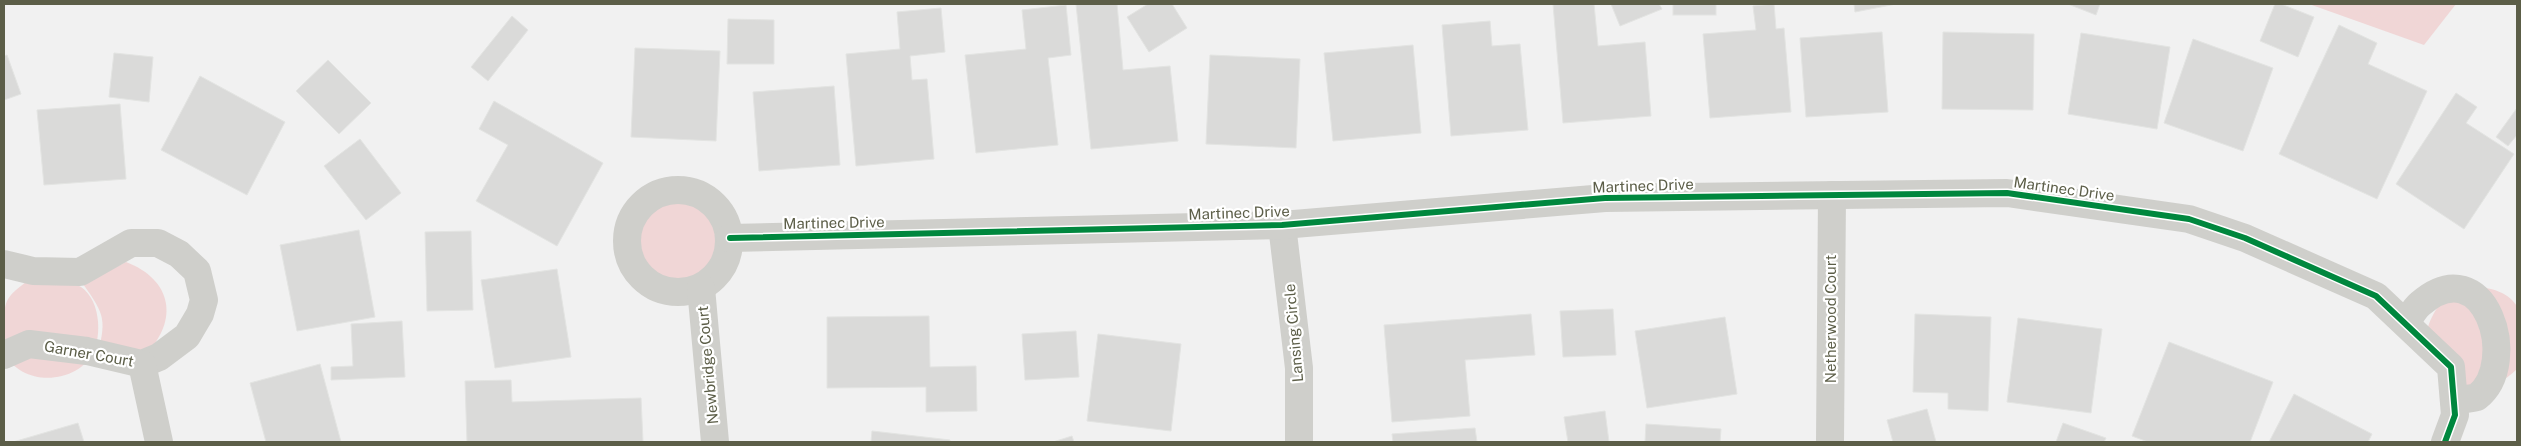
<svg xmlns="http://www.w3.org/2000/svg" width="2521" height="446" viewBox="0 0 2521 446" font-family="'Public Sans',sans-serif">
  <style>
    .green { fill: #f0d6d6 }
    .building { fill: #dadad9; stroke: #e3e4e2 }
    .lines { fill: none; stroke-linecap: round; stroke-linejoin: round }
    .minor { stroke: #cfcfcb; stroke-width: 28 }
    .cycleway-casing { stroke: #fff; stroke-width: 9 }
    .cycleway { stroke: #00873e; stroke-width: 6 }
    .labels { text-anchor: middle; stroke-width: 4.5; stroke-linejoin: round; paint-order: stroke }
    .street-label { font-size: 15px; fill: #5c5e48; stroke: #fff }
  </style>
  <rect width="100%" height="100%" fill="#f1f1f1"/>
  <g class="green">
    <path d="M 2309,4 L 2456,4 L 2424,45 Z"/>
    <circle cx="682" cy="242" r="50"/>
    <path d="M 126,262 C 171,279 180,319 146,354 L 97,358 C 106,320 106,316 83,284 Z"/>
    <path d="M 26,282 C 40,283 58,280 72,283 C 99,290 103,330 94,351 C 78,385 21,388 4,352 C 2,345 4,333 4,326 C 4,301 6,297 26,282 Z"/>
    <path d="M 2470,287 C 2488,287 2506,290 2517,306 L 2517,369 C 2499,387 2482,390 2458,384 L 2427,330 C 2436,302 2445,299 2470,287 Z"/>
  </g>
  <g class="building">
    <path d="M 1076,4 L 1117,4 L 1123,70 L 1170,66 L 1178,141 L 1091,149 Z"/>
    <path d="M 1148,4 L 1172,4 L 1187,28 L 1149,52 L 1127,17 Z"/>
    <path d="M 1553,4 L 1594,4 L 1598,46 L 1645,42 L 1651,116 L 1563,123 Z"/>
    <path d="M 1611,4 L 1659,4 L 1662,9 L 1620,26 Z"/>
    <rect x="1673" y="4" width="43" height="11"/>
    <path d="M 1774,4 L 1776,29 L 1784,28 L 1791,112 L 1710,118 L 1703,34 L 1756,30 L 1753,6 Z"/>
    <path d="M 1854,4 L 1896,4 L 1855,12 Z"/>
    <path d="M 2068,4 L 2100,4 L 2096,15 Z"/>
    <path d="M 2275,4 L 2281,4 L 2314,17 L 2298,57 L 2260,41 Z"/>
    <path d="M 1066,5 L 1071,55 L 1048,58 L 1058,145 L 976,153 L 965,55 L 1026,49 L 1022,10 Z"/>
    <path d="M 941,8 L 945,52 L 910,56 L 912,80 L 927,79 L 934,159 L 856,166 L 846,54 L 900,49 L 897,12 Z"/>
    <path d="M 512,16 L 528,30 L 488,81 L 471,67 Z"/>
    <path d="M 728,19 L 774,20 L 774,64 L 727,64 Z"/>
    <path d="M 1490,21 L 1492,46 L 1520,44 L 1528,130 L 1451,136 L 1442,25 Z"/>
    <path d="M 2339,25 L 2377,43 L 2368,64 L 2427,91 L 2377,199 L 2279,154 Z"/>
    <path d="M 1882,32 L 1888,112 L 1806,117 L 1800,38 Z"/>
    <path d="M 1943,32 L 2034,34 L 2033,110 L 1942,109 Z"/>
    <path d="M 2081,33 L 2170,47 L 2157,129 L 2068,114 Z"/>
    <path d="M 2193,39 L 2273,68 L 2243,151 L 2164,123 Z"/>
    <path d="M 1413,45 L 1421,133 L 1333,141 L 1324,53 Z"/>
    <path d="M 635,48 L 720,51 L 716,141 L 631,137 Z"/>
    <path d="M 114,53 L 153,57 L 149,102 L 109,97 Z"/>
    <path d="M 7,55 L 21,94 L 4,100 L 4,56 Z"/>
    <path d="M 1210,55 L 1300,59 L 1296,148 L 1206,144 Z"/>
    <path d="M 328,60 L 371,103 L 339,134 L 296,91 Z"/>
    <path d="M 200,76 L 285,122 L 247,195 L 161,150 Z"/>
    <path d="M 834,86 L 840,165 L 759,171 L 753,92 Z"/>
    <path d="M 2456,93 L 2477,107 L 2466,123 L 2514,154 L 2464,229 L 2396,184 Z"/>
    <path d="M 494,101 L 603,163 L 557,246 L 476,201 L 508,145 L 479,129 Z"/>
    <path d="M 120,104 L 126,179 L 44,185 L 37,110 Z"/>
    <path d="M 2517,108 L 2517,135 L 2508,146 L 2496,137 Z"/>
    <path d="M 360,139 L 401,193 L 366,220 L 324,166 Z"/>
    <path d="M 359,230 L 375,317 L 297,331 L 280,245 Z"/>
    <path d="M 471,231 L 473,310 L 427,311 L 425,232 Z"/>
    <path d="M 557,269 L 571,357 L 495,368 L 481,280 Z"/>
    <path d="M 1613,309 L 1616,355 L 1563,357 L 1560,311 Z"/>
    <path d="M 1531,314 L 1535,355 L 1465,360 L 1470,416 L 1392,422 L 1384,325 Z"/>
    <path d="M 1915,314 L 1991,317 L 1988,411 L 1948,409 L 1948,393 L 1913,392 Z"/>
    <path d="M 929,316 L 930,367 L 976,366 L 977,411 L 926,412 L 926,387 L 827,388 L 827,317 Z"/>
    <path d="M 1725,317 L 1737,394 L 1647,408 L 1635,331 Z"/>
    <path d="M 2018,318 L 2102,329 L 2091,413 L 2007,402 Z"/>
    <path d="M 402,321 L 405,377 L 331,380 L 331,367 L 353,366 L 351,324 Z"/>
    <path d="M 1076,331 L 1079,377 L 1025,380 L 1022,334 Z"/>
    <path d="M 1098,334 L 1181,344 L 1171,431 L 1087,421 Z"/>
    <path d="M 2169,342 L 2273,382 L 2250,442 L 2148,442 L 2132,436 Z"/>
    <path d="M 320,364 L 341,442 L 266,442 L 250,383 Z"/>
    <path d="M 511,380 L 512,402 L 641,398 L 643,442 L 467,442 L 465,381 Z"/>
    <path d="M 2294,394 L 2372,434 L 2368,442 L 2269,442 Z"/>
    <path d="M 1927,409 L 1936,442 L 1893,442 L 1887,420 Z"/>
    <path d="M 1605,411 L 1609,442 L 1568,442 L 1564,417 Z"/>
    <path d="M 78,423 L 84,442 L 13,442 Z"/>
    <path d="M 2063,423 L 2106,438 L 2104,442 L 2056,442 Z"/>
    <path d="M 1646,424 L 1721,429 L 1720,442 L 1645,442 Z"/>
    <path d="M 1475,428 L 1477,442 L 1393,442 L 1392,434 Z"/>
    <path d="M 872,431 L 950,440 L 950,442 L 871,442 Z"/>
    <path d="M 1072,436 L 1074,442 L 1053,442 Z"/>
  </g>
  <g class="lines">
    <g class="minor">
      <circle cx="678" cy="241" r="51"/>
      <path d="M 1282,225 L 1299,368 L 1299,442"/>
      <path d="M 730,238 L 1282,225 L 1605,198 L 2007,193 L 2189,219 L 2245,238 L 2376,296 L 2451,367 L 2455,415 L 2445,442"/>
      <path d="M 4,264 L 33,271 L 80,272 L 131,243 L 158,243 L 179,254 L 197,271 L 204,300 L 200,314 L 187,336 L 159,357 L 142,364 L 87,351 L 29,344 L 4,355"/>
      <path d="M 701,288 L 715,442"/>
      <path d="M 2406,323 C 2410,317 2414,309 2420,304 C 2485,247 2521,363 2477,397 C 2470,399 2461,399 2454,400"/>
      <path d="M 142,364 L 159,442"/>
      <path d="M 1830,442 L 1832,195"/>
    </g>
    <g class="cycleway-casing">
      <path id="cycleway" d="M 730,238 L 1282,225 L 1605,198 L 2007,193 L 2189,219 L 2245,238 L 2376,296 L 2451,367 L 2455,415 L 2445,442"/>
    </g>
    <use href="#cycleway" class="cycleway"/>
  </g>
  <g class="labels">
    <g class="street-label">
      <text transform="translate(1643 186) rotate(-2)" y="5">Martinec Drive</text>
      <text transform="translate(2064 189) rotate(8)" y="5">Martinec Drive</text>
      <text transform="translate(1239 213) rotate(-2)" y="5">Martinec Drive</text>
      <text transform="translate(834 223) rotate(-1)" y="5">Martinec Drive</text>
      <text transform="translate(1831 319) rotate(-90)" y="5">Netherwood Court</text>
      <text transform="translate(1294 333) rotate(-95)" y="5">Lansing Circle</text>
      <text transform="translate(89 354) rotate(10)" y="5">Garner Court</text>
      <text transform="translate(708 365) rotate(-95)" y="5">Newbridge Court</text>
    </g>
  </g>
  <rect width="2521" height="446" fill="none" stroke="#5c5e48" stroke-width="10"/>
</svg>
